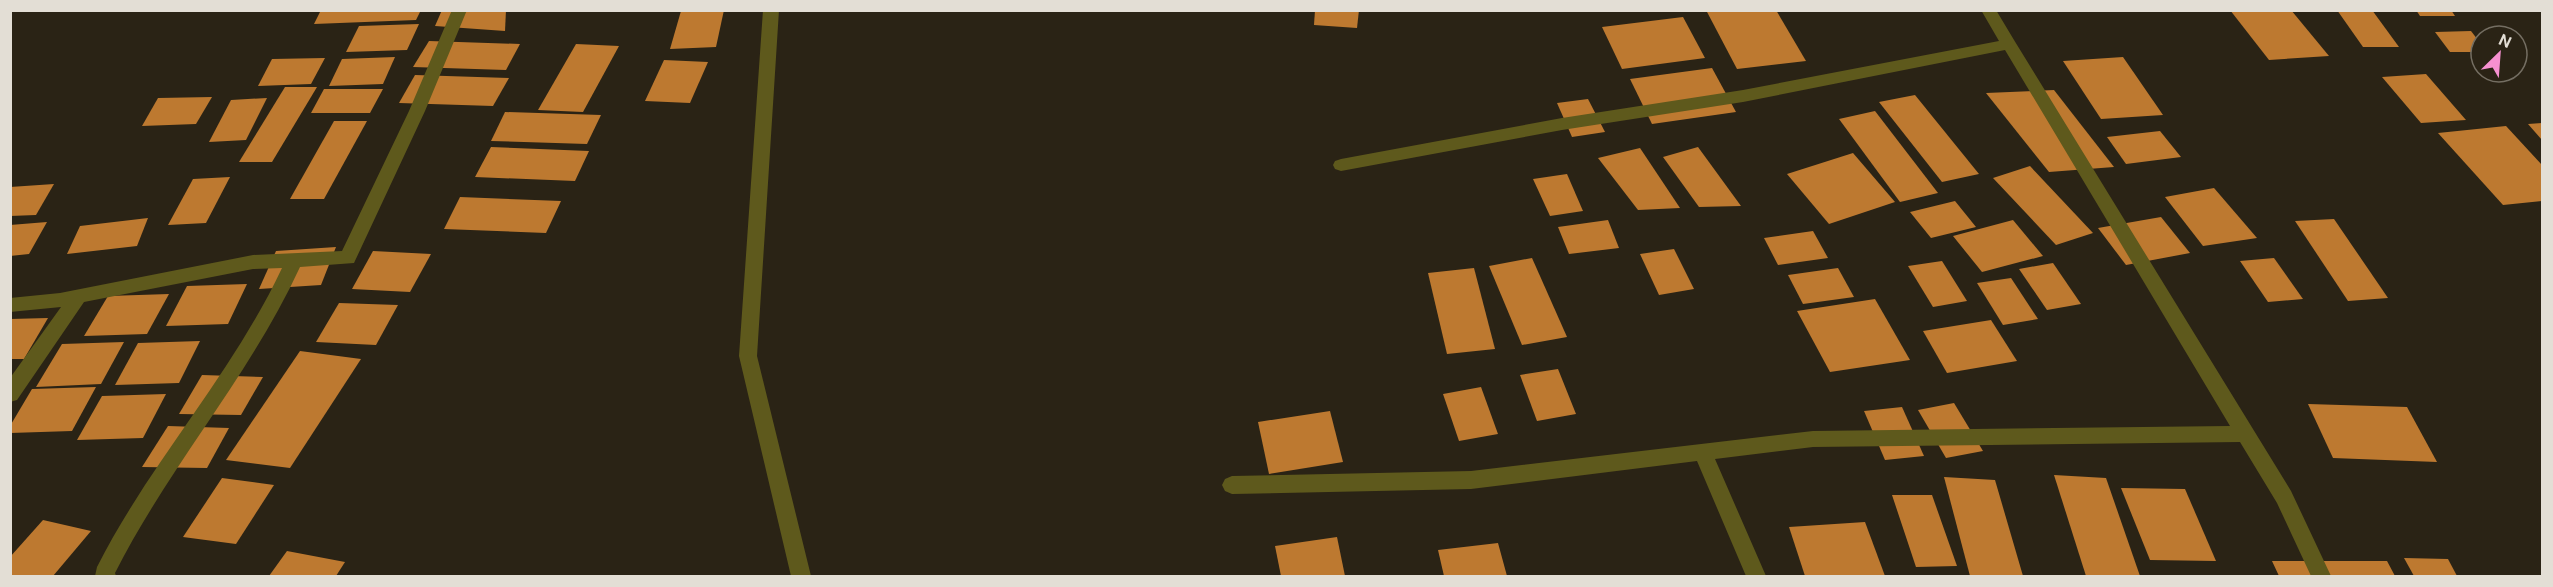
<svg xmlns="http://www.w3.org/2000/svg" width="2553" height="587" viewBox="0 0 2553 587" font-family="'DM Sans',sans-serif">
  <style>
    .building { fill: #bd7930 }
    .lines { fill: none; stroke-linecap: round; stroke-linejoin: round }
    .minor { fill: #5e591c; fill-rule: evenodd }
  </style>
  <rect width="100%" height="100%" fill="#2a2315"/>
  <g class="building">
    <path d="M 321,10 L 421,10 L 416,20 L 314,24 Z"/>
    <path d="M 442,10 L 506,10 L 505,31 L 435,26 Z"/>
    <path d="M 724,10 L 716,47 L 670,49 L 681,11 Z"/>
    <path d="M 1315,10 L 1359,10 L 1357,28 L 1314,25 Z"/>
    <path d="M 1706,10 L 1776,10 L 1806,61 L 1737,69 Z"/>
    <path d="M 2230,10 L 2291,10 L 2329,56 L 2269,60 Z"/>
    <path d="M 2337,10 L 2372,10 L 2399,47 L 2363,47 Z"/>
    <path d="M 2416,10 L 2451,10 L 2455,16 L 2420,16 Z"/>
    <path d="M 1683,17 L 1705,58 L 1622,69 L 1602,27 Z"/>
    <path d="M 419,24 L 407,50 L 346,52 L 359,26 Z"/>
    <path d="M 2471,31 L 2481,44 L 2481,52 L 2450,52 L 2435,32 Z"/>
    <path d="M 429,41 L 520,44 L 506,70 L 413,67 Z"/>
    <path d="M 576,44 L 619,46 L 583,112 L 538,110 Z"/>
    <path d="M 395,57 L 383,84 L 329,86 L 342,59 Z"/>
    <path d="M 2123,57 L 2163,115 L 2101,119 L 2063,61 Z"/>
    <path d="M 325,58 L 311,84 L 258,86 L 272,59 Z"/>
    <path d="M 664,60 L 708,62 L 690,103 L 645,101 Z"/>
    <path d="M 1712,68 L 1736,112 L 1652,124 L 1630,79 Z"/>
    <path d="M 2426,74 L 2466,120 L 2421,123 L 2382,77 Z"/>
    <path d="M 415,75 L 509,78 L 493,106 L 399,103 Z"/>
    <path d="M 285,87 L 317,87 L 272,162 L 239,162 Z"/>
    <path d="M 324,89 L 383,89 L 370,113 L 311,113 Z"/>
    <path d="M 2054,90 L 2114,167 L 2049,172 L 1986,93 Z"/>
    <path d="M 1915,95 L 1979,174 L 1942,182 L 1879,102 Z"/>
    <path d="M 212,97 L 196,124 L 142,126 L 158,98 Z"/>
    <path d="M 267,98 L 246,140 L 209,142 L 231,100 Z"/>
    <path d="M 1588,99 L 1605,132 L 1572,137 L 1557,103 Z"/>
    <path d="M 1875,111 L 1938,193 L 1900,202 L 1839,119 Z"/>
    <path d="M 505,112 L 601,115 L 587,144 L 491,141 Z"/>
    <path d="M 334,121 L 367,121 L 324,199 L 290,199 Z"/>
    <path d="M 2542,123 L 2542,140 L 2528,124 Z"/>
    <path d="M 2506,126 L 2542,165 L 2542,201 L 2503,205 L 2438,133 Z"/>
    <path d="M 2160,131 L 2181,157 L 2126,164 L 2107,137 Z"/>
    <path d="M 491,147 L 589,151 L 575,181 L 475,177 Z"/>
    <path d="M 1698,147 L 1741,206 L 1699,207 L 1663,157 Z"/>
    <path d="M 1640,148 L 1680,208 L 1638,210 L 1598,158 Z"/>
    <path d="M 1853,153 L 1895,202 L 1829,224 L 1787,174 Z"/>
    <path d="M 2030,166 L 2093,233 L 2056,245 L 1993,178 Z"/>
    <path d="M 1567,174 L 1583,211 L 1550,216 L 1533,179 Z"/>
    <path d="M 230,177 L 206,223 L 168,225 L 193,179 Z"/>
    <path d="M 54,184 L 36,215 L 10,216 L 10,187 Z"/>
    <path d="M 2214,188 L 2257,238 L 2203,246 L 2165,197 Z"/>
    <path d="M 460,197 L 561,201 L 546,233 L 444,229 Z"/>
    <path d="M 1955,201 L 1976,227 L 1931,238 L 1910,212 Z"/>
    <path d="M 2161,217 L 2190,253 L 2126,265 L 2098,228 Z"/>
    <path d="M 148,218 L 137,246 L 67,254 L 80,226 Z"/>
    <path d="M 2334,219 L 2388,298 L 2348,301 L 2295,221 Z"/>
    <path d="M 1608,220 L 1619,248 L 1569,254 L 1558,227 Z"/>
    <path d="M 2013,220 L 2043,256 L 1982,272 L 1953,236 Z"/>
    <path d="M 47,222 L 29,254 L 10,256 L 10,225 Z"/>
    <path d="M 1813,231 L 1828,258 L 1778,265 L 1764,238 Z"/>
    <path d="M 336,247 L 321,285 L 259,289 L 276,251 Z"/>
    <path d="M 1674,249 L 1694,289 L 1659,295 L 1640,254 Z"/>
    <path d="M 373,251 L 431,254 L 410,292 L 352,289 Z"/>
    <path d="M 1532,258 L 1567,337 L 1522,345 L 1489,266 Z"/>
    <path d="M 2274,258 L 2303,299 L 2268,302 L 2240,261 Z"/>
    <path d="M 1942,261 L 1967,301 L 1933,307 L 1908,266 Z"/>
    <path d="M 2053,263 L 2081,304 L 2047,310 L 2019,269 Z"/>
    <path d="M 1474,268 L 1495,349 L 1447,354 L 1428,273 Z"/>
    <path d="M 1838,268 L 1854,297 L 1803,304 L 1788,275 Z"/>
    <path d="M 2011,278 L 2038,319 L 2003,325 L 1977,283 Z"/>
    <path d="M 247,284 L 228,324 L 166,326 L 187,286 Z"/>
    <path d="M 169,294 L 147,334 L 84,336 L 108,296 Z"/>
    <path d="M 1875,299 L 1910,360 L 1830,372 L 1797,311 Z"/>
    <path d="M 339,303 L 398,305 L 376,345 L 316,342 Z"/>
    <path d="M 48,318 L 24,359 L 10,359 L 10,319 Z"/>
    <path d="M 1991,320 L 2017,361 L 1947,373 L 1923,331 Z"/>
    <path d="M 200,341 L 179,383 L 115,385 L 138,343 Z"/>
    <path d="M 124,342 L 101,384 L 36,387 L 62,344 Z"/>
    <path d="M 300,351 L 361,359 L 290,468 L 226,460 Z"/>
    <path d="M 1558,369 L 1576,414 L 1537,421 L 1520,375 Z"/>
    <path d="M 202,375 L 263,377 L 241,415 L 179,414 Z"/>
    <path d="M 96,387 L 72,431 L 10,433 L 10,426 L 32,389 Z"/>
    <path d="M 1481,387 L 1498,434 L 1459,441 L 1443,394 Z"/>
    <path d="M 166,394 L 143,438 L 77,440 L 102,396 Z"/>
    <path d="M 1954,403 L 1983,451 L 1946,458 L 1918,410 Z"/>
    <path d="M 2308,404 L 2407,407 L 2437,462 L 2333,458 Z"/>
    <path d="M 1902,407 L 1924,456 L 1885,460 L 1864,411 Z"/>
    <path d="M 1330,411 L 1343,462 L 1269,474 L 1258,422 Z"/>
    <path d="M 168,426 L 229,428 L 207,468 L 142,467 Z"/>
    <path d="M 2054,475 L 2106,478 L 2140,576 L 2086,576 Z"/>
    <path d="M 1944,477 L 1995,480 L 2023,576 L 1970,576 Z"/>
    <path d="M 222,478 L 274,485 L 236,544 L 183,537 Z"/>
    <path d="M 2121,488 L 2185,489 L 2216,561 L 2150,560 Z"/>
    <path d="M 1892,495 L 1932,495 L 1957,566 L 1916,567 Z"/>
    <path d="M 43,520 L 91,531 L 53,576 L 10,576 L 10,557 Z"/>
    <path d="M 1865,522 L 1885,576 L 1805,576 L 1789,527 Z"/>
    <path d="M 1337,537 L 1345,576 L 1281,576 L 1275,546 Z"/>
    <path d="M 1498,543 L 1507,576 L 1444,576 L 1438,550 Z"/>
    <path d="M 287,551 L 345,562 L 336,576 L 269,576 Z"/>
    <path d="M 2404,558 L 2448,559 L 2457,576 L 2414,576 Z"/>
    <path d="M 2272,561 L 2387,561 L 2395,576 L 2279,576 Z"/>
  </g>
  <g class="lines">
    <g class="minor">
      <path d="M 452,10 L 467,10 L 425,111 L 354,263 L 300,267 C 250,376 169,466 115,573 L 116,576 L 95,576 L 97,567 C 150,462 232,375 282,268 L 253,269 L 84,302 L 17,400 L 10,402 L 10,378 L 61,307 L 10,312 L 10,298 L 60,293 L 253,255 L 342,251 L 409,111 Z"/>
      <path d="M 763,10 L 779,10 L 757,356 L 811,576 L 791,576 L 739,356 Z"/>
      <path d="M 1981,10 L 1996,10 L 2014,40 L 2291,491 L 2331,576 L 2311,576 L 2277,503 L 2240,442 L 1813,447 L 1715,459 L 1766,576 L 1746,576 L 1697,461 L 1471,489 L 1232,494 L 1225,491 L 1222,485 L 1225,479 L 1232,476 L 1471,471 L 1813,431 L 2230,426 L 2005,50 L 1743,102 L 1562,130 L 1341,171 L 1335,169 L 1333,165 L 1335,161 L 1341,159 L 1562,118 L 1743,90 L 1999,41 Z"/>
    </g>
  </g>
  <rect width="2553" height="587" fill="none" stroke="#e3ded5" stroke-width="24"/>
  <g transform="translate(2499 54) rotate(25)"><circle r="28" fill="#2a2315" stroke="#746e62" stroke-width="1.5"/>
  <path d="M0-4.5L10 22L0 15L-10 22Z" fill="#f690d0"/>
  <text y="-9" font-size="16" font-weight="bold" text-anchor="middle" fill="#e3ded5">N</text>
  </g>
</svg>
